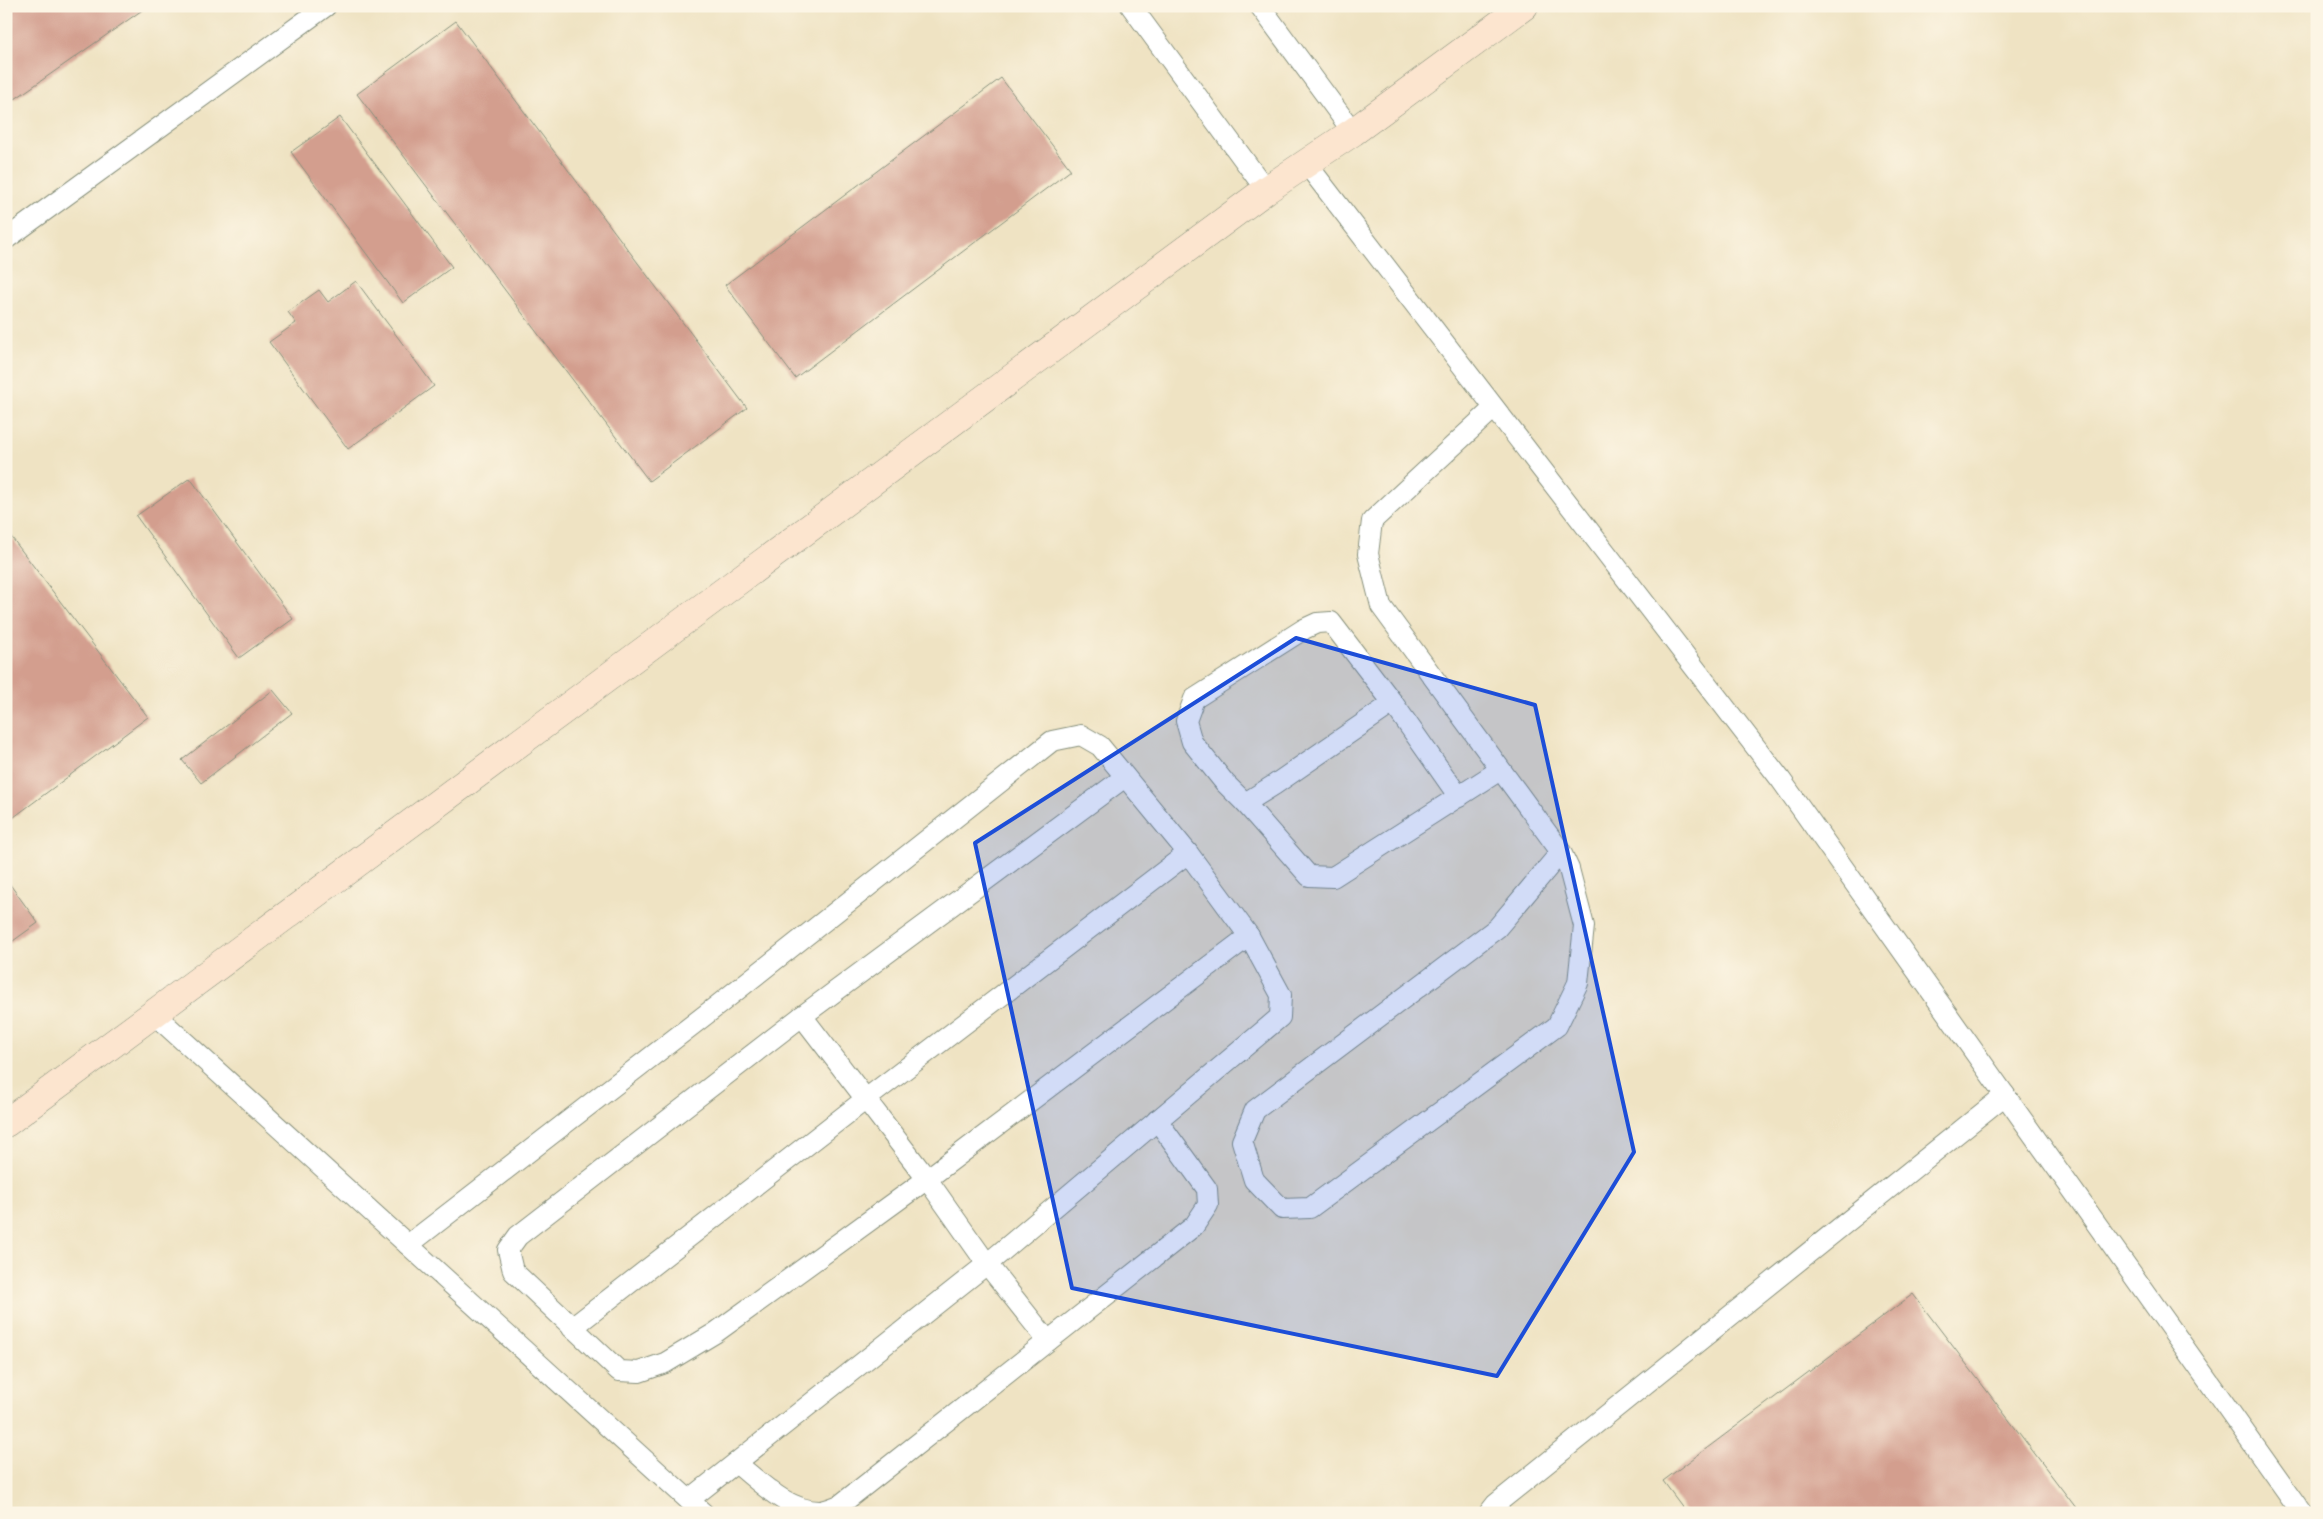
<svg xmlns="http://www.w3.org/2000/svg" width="2323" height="1519" viewBox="0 0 2323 1519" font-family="'Indie Flower',sans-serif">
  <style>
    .building { fill: #d39e8e }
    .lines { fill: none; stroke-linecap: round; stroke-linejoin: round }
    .service-casing { stroke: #87907c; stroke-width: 22 }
    .secondary-casing { stroke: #87907c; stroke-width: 29 }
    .service { stroke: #fff; stroke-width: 20 }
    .secondary { stroke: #fce5cf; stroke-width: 28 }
    .marked { fill: #1d4ed8; fill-opacity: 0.2; stroke: #1d4ed8; stroke-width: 4; stroke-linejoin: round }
  </style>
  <rect width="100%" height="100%" fill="#fcf5e5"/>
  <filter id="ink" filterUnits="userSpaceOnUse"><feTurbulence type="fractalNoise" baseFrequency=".02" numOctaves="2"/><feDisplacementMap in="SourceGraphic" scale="10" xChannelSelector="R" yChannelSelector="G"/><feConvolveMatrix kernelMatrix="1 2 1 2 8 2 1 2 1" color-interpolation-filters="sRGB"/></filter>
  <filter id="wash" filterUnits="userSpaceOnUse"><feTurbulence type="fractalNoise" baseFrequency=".0096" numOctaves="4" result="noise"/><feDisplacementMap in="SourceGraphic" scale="20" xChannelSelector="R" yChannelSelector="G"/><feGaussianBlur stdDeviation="1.12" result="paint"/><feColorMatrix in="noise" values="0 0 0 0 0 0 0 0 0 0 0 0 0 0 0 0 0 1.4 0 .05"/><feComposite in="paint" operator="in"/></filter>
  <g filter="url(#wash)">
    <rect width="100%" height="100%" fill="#efe3c3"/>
    <g id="blocks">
      <g class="building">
        <path d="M 6,6 L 148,6 L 15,99 L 6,86 Z"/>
        <path d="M 456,21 L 747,408 L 649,481 L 357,94 Z"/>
        <path d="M 1001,78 L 1071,170 L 795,378 L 725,285 Z"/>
        <path d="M 340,117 L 452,267 L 403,303 L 291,152 Z"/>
        <path d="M 356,281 L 434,386 L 348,449 L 269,342 L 296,323 L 288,312 L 319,290 L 328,302 Z"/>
        <path d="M 190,478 L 293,619 L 239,658 L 136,516 Z"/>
        <path d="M 6,530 L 148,717 L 6,823 Z"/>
        <path d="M 273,690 L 292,713 L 201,783 L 182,760 Z"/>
        <path d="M 6,879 L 38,923 L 6,946 Z"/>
        <path d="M 1913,1294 L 2080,1513 L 1687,1513 L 1663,1481 Z"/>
      </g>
    </g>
  </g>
  <g filter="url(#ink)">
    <use href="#blocks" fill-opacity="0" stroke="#87907c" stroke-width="1"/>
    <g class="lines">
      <g class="service-casing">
        <g id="service">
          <path d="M 1131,6 L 1266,190"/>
          <path d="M 1260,6 L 1353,132"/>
          <path d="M 1306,163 L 1781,780 L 2302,1513"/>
          <path d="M 6,239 L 326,6"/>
          <path d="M 1494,408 L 1372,521 L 1368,554 L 1381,606 L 1561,852 L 1569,869 L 1584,926 L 1578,983 L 1557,1026 L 1310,1208 L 1282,1209 L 1254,1180 L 1242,1141 L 1255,1110 L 1497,928 L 1561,852"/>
          <path d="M 1393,703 L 1274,785 L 1245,803 L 1309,876 L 1333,877 L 1500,770"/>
          <path d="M 1125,777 L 802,1016 L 518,1236 L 508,1250 L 513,1271 L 619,1371 L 639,1372 L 665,1363 L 715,1333 L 927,1179 L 1249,936"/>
          <path d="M 1245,803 L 1225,783 L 1192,742 L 1186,721 L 1194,699 L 1304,629 L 1317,623 L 1331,622 L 1393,703 L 1459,797"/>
          <path d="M 154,1014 L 703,1513"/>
          <path d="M 802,1016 L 927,1179 L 987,1264 L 1048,1341"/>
          <path d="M 408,1245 L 713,1009 L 1052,741 L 1081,735 L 1100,746 L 1188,853 L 1249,936 L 1281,995 L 1280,1017 L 987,1264 L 689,1500"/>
          <path d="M 572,1328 L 866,1099 L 1188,853"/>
          <path d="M 736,1463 C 760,1482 788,1512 821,1511 C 827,1510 834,1507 840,1505 L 1194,1226 L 1208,1205 L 1207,1189 L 1157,1120"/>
          <path d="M 1489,1513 L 1496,1504 L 2005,1095"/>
        </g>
      </g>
      <g class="secondary-casing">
        <path id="secondary" d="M 6,1123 L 1266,190 L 1353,132 L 1524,6"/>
      </g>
      <use href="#service" class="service"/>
      <use href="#secondary" class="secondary"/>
    </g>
  </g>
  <path class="marked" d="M 1296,638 L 1535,705 L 1634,1152 L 1497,1376 L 1072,1288 L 975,843 Z"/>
  <rect width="2323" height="1519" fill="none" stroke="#fcf5e5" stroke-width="25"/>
</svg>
